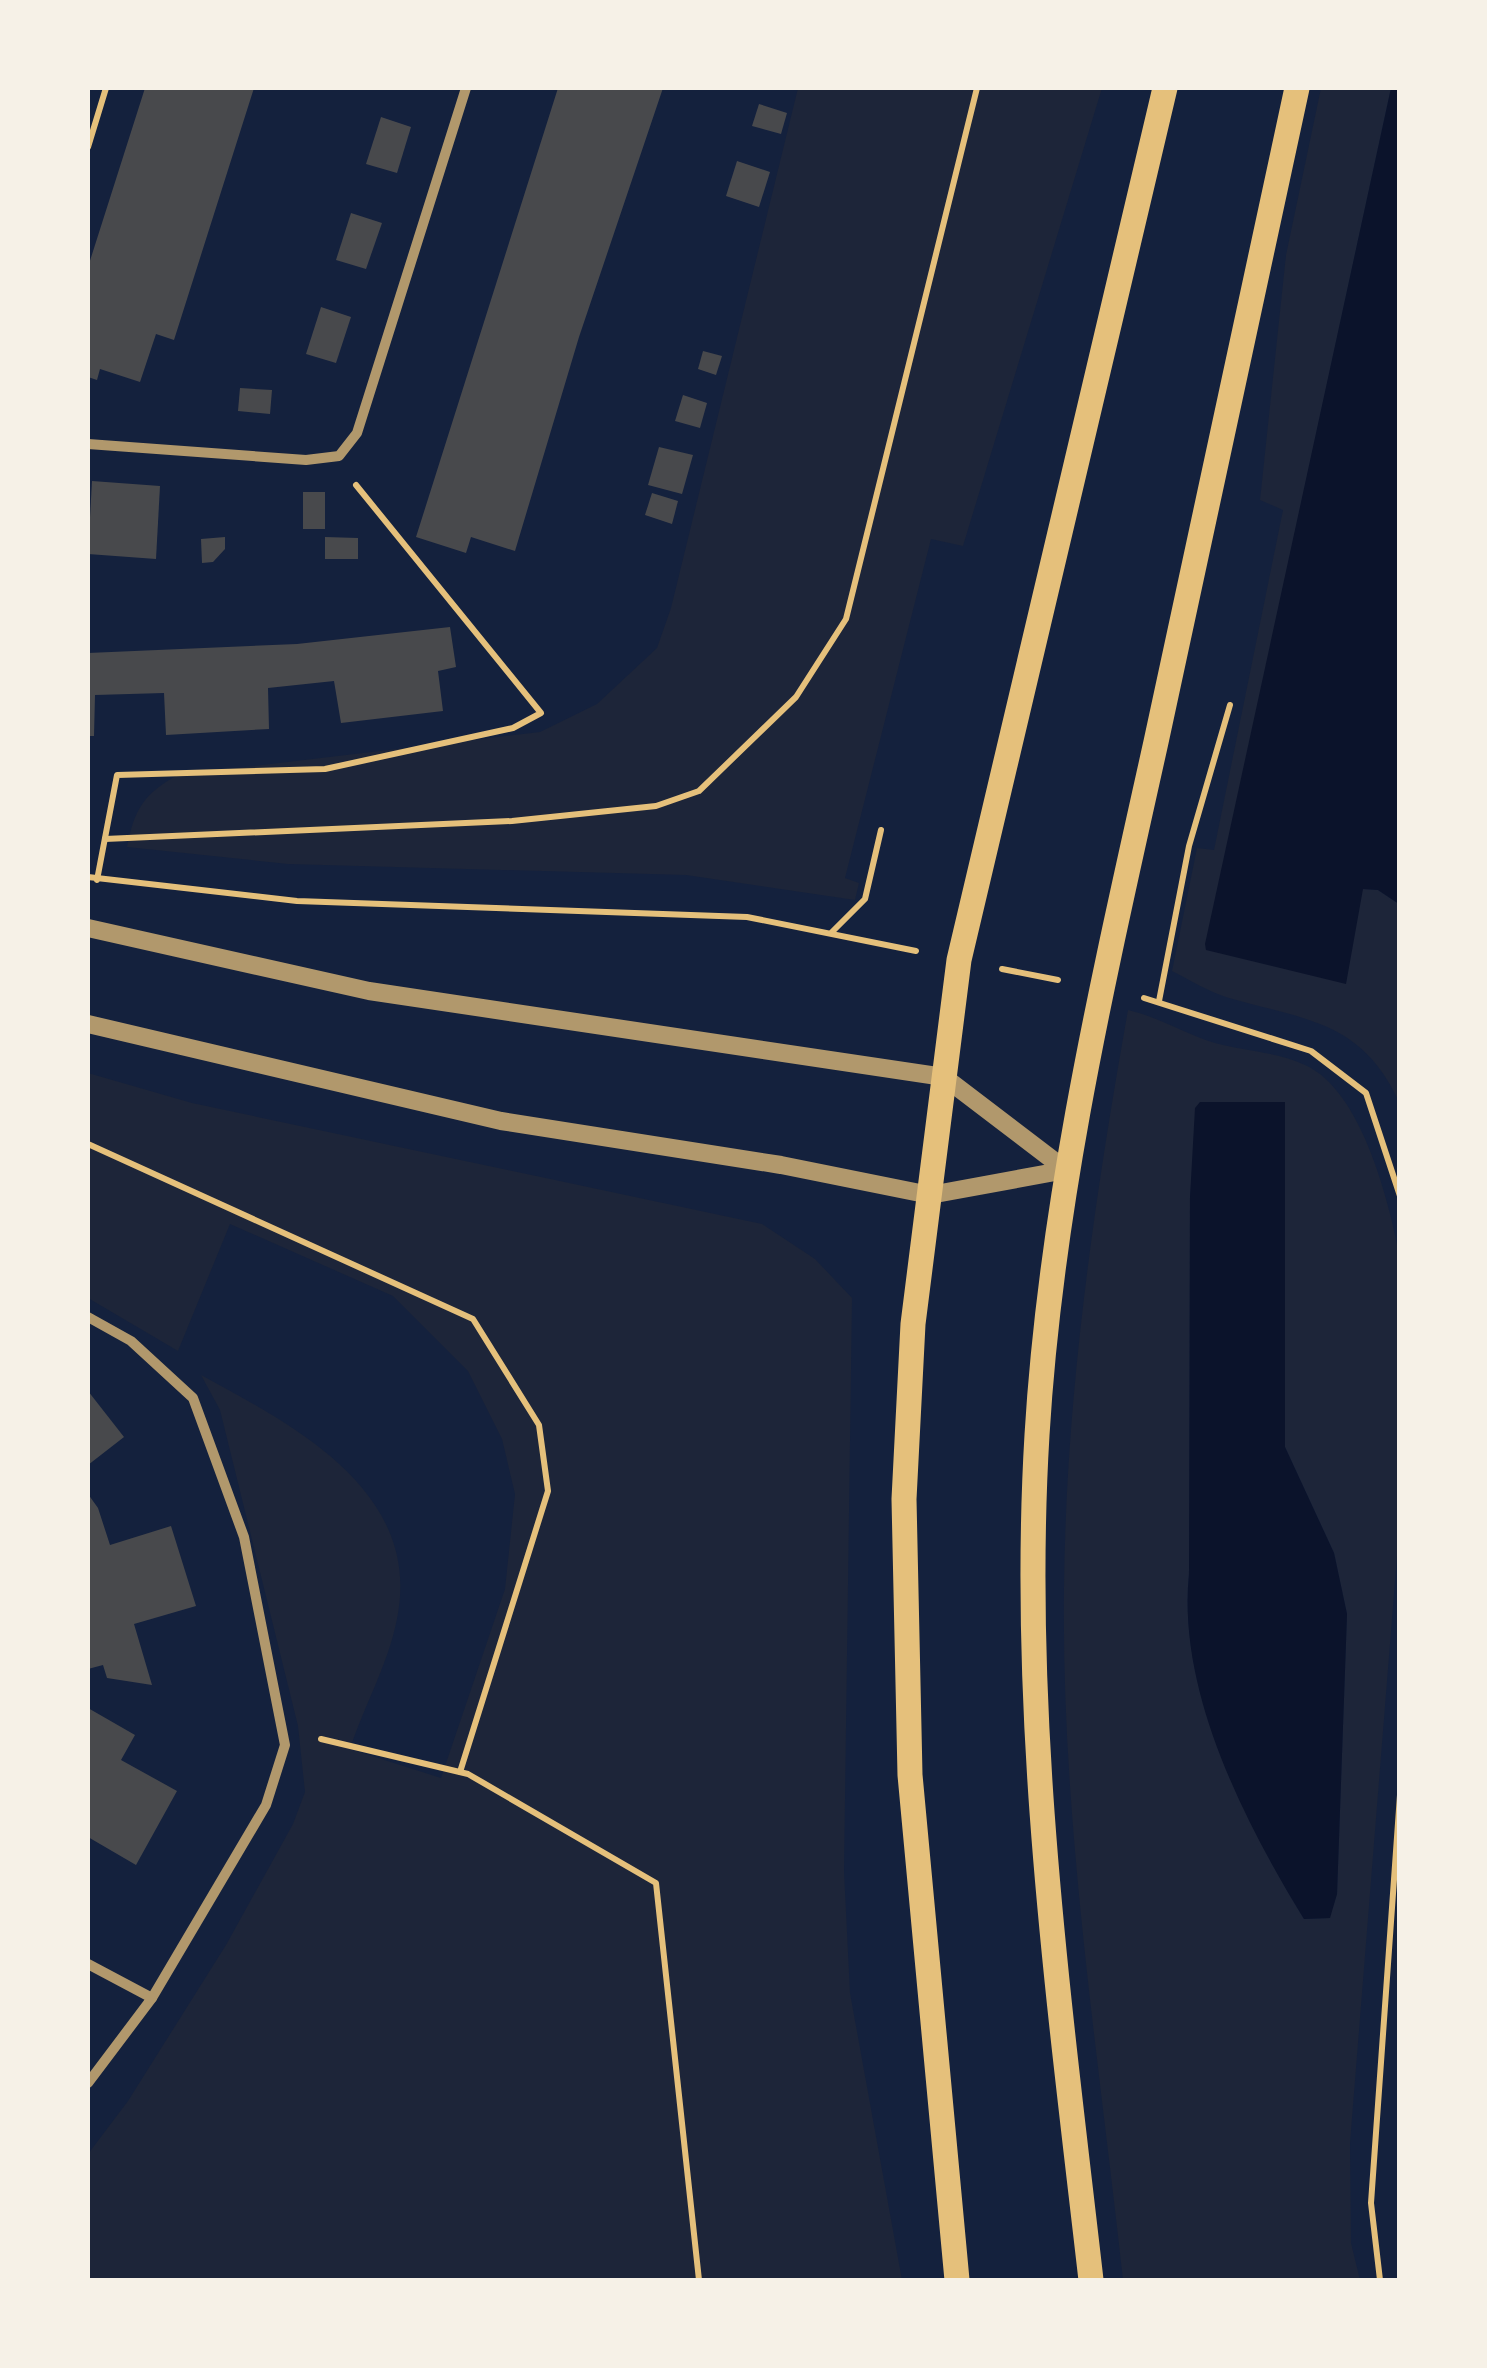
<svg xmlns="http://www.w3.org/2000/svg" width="1487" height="2368" viewBox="0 0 1487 2368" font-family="'Public Sans',sans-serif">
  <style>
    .green { fill: #1d2539; fill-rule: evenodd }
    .water { fill: #0b132b }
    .building { fill: #48494c }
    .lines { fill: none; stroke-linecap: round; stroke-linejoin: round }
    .path { stroke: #e5c07b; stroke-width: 6 }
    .minor { stroke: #b1986c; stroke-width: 10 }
    .tertiary { stroke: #b1986c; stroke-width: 18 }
    .primary { stroke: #e5c07b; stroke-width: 25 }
  </style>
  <rect width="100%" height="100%" fill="#14213d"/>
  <g class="green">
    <path d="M 798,88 L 1102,88 L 963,546 L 931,539 L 845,878 L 859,883 L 855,900 L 686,875 L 288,864 L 127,847 C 134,810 144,793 178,775 L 540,732 L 597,704 L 657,648 L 671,608 Z"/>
    <path d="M 1321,88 L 1391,88 L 1270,648 L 1363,889 L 1378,890 L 1399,904 L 1399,1102 C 1362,1021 1306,1020 1229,998 C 1209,992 1190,980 1172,971 L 1197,848 L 1214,850 L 1283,510 L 1260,500 L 1286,255 Z"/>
    <path d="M 1128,1010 C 1159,1017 1185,1034 1215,1043 C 1244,1051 1278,1052 1305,1065 C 1361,1090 1388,1198 1399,1253 L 1400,1519 L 1350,2143 L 1351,2243 L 1360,2280 L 1123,2280 C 1098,2051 1061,1819 1064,1588 C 1066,1394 1094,1201 1128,1010 ZM 1200,1102 L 1285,1103 L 1285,1447 L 1334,1553 L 1347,1614 L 1337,1894 L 1329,1918 L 1304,1919 C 1246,1824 1177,1687 1189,1574 L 1190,1197 Z"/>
    <path d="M 88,1073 L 192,1103 L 762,1224 L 815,1259 L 852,1298 L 844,1871 L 850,1993 L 902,2280 L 88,2280 L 88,2154 L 128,2101 L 226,1945 L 293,1824 L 305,1792 L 298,1726 L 220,1410 L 201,1375 C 293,1425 423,1491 397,1619 C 388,1665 364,1706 350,1749 L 441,1778 L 505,1589 L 515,1494 L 502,1439 L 468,1371 L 393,1296 L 230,1224 L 178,1351 L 88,1298 Z"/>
  </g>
  <g class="water">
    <path d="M 1391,88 L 1400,88 L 1399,904 L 1378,890 L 1363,889 L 1346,984 L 1206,950 L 1205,944 Z"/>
    <path d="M 1200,1102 L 1285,1102 L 1285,1447 L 1334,1553 L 1347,1614 L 1337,1894 L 1330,1918 L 1304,1919 C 1244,1821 1177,1691 1189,1574 L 1190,1197 L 1195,1108 Z"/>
  </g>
  <g class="building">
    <path d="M 145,88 L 254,88 L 174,340 L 156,334 L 140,382 L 100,369 L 97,380 L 88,377 L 88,267 Z"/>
    <path d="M 558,88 L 663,88 L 579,337 L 515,551 L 471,537 L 466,553 L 416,537 Z"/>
    <path d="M 759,104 L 787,113 L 781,134 L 752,126 Z"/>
    <path d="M 381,117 L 411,127 L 397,173 L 366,164 Z"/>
    <path d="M 737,161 L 770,172 L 759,207 L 726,196 Z"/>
    <path d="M 351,213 L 382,223 L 366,269 L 336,260 Z"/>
    <path d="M 321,307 L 351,317 L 336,363 L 306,354 Z"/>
    <path d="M 703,351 L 722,356 L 716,375 L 698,369 Z"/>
    <path d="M 240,388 L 272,390 L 270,414 L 238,411 Z"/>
    <path d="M 683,395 L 707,403 L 700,428 L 675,421 Z"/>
    <path d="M 659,447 L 693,455 L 682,494 L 648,485 Z"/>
    <path d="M 92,481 L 160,486 L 156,559 L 88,554 Z"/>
    <rect x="303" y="492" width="22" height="37"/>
    <path d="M 652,493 L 678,501 L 672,524 L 645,515 Z"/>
    <path d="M 225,537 L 225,549 L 213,562 L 202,563 L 201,539 Z"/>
    <path d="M 325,537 L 358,538 L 358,559 L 325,559 Z"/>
    <path d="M 450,627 L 456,667 L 438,671 L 443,711 L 341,723 L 334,681 L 268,688 L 269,729 L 166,735 L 164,693 L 95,695 L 94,736 L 88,736 L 88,653 L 297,644 Z"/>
    <path d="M 88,1391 L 124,1437 L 88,1465 Z"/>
    <path d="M 88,1494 L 98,1508 L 110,1545 L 171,1526 L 196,1606 L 134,1624 L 152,1685 L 107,1678 L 103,1665 L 88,1669 Z"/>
    <path d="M 88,1708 L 135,1735 L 121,1760 L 177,1791 L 136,1865 L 88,1837 Z"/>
  </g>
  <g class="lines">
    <g class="path">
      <path d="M 88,147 L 106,88"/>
      <path d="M 105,839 L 512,821 L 656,806 L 699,791 L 796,697 L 846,619 L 977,88"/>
      <path d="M 88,877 L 297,901 L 747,917 L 916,951"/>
      <path d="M 97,880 L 117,775 L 325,769 L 513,728 L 541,713 L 356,485"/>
      <path d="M 832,932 L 865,899 L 881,830"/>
      <path d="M 1002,969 L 1058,980"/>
      <path d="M 1144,998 L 1311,1051 L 1366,1093 L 1400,1196"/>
      <path d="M 1159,1001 L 1189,846 L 1230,705"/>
      <path d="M 88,1144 L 473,1319 L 539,1425 L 548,1491 L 460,1772"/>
      <path d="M 321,1739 L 468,1774 L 656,1883 L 699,2280"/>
      <path d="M 1380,2280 L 1371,2203 L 1400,1795"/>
    </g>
    <g class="minor">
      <path d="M 88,444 L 306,460 L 339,456 L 357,433 L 466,88"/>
      <path d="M 88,1317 L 131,1341 L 193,1398 L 244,1537 L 285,1745 L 266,1805 L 152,1998 L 88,2083"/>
      <path d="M 88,1964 L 152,1998"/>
    </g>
    <g class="tertiary">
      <path d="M 88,928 L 369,991 L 944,1077 L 1066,1170"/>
      <path d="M 88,1024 L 501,1121 L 781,1165 L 930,1195 L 1066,1170"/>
    </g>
    <g class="primary">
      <path d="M 957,2280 L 910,1775 L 904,1499 L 913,1324 L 959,960 L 1165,88"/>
      <path d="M 1091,2280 C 1059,2001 1020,1717 1037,1435 C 1051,1200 1105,972 1156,742 C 1205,524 1251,306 1297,88"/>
    </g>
  </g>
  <rect width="1487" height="2368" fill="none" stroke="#f6f1e7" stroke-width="180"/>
</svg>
